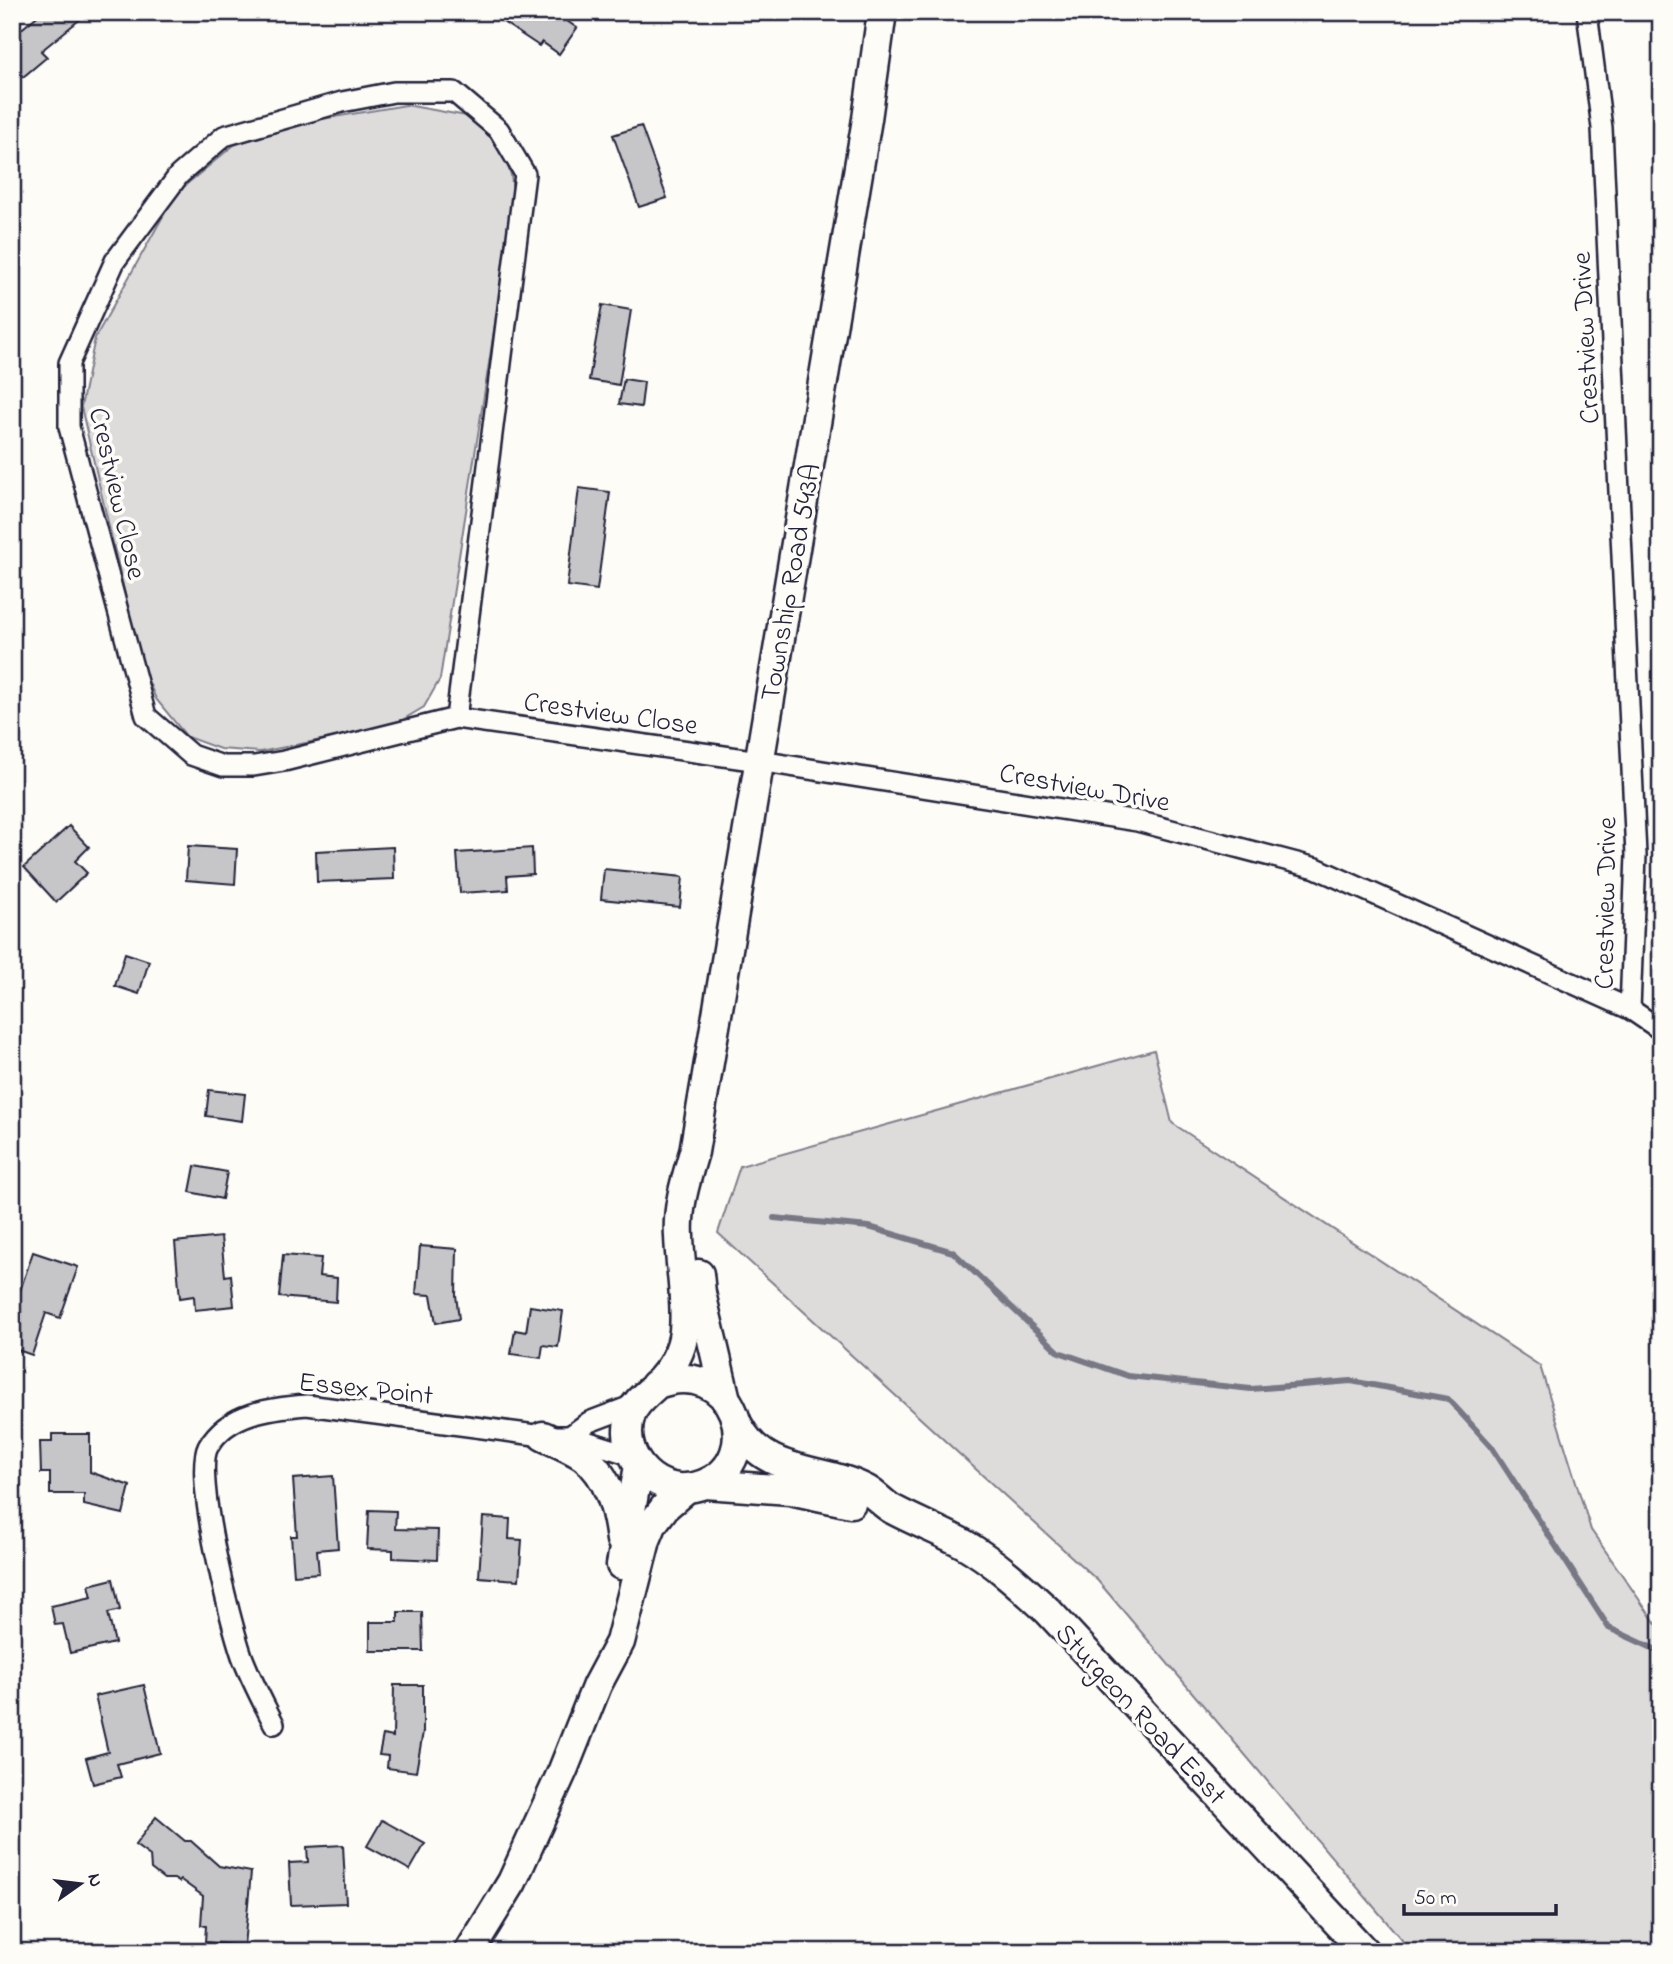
<svg xmlns="http://www.w3.org/2000/svg" width="1673" height="1964" viewBox="0 0 1673 1964" font-family="'Indie Flower',sans-serif">
  <style>
    .green { fill: #dddcdb; stroke: #807f8b; stroke-width: 2 }
    .lines { fill: none; stroke-linecap: round; stroke-linejoin: round }
    .stream { stroke: #787885; stroke-width: 6 }
    .building { fill: #c6c6c8; stroke: #22223b; stroke-width: 2 }
    .minor-casing { stroke: #22223b; stroke-width: 24 }
    .secondary-casing { stroke: #22223b; stroke-width: 33 }
    .minor { stroke: #fdfcf7; stroke-width: 19 }
    .secondary { stroke: #fdfcf7; stroke-width: 28 }
    .labels { text-anchor: middle; stroke-width: 7; stroke-linejoin: round; paint-order: stroke }
    .street-label { font-size: 28px; fill: #22223b; stroke: #fdfcf7 }
  </style>
  <rect width="100%" height="100%" fill="#fdfcf7"/>
  <filter id="ink" filterUnits="userSpaceOnUse"><feTurbulence type="fractalNoise" baseFrequency=".0143" numOctaves="2"/><feDisplacementMap in="SourceGraphic" scale="14" xChannelSelector="R" yChannelSelector="G"/><feConvolveMatrix kernelMatrix="1 2 1 2 8 2 1 2 1" color-interpolation-filters="sRGB"/></filter>
  <g filter="url(#ink)">
    <g class="green">
      <path d="M 406,105 L 472,117 L 498,140 L 511,175 L 514,202 L 440,679 L 424,707 L 392,726 L 260,752 L 220,749 L 187,737 L 156,699 L 142,667 L 81,407 L 95,338 L 176,193 L 234,145 L 292,124 Z"/>
      <path d="M 1154,1050 L 1172,1123 L 1540,1366 L 1591,1530 L 1661,1631 L 1661,1952 L 1412,1952 L 1098,1581 L 718,1233 L 740,1166 Z"/>
    </g>
    <g class="lines">
      <path class="stream" d="M 774,1218 L 869,1227 L 953,1252 L 1059,1352 L 1128,1376 L 1251,1389 L 1351,1381 L 1448,1399 L 1491,1446 L 1609,1628 L 1661,1652"/>
    </g>
    <g class="building">
      <path d="M 42,12 L 89,12 L 41,51 L 47,57 L 23,77 L 12,63 L 12,37 Z"/>
      <path d="M 488,12 L 554,12 L 577,28 L 559,54 L 542,42 L 539,46 Z"/>
      <path d="M 641,126 L 667,198 L 639,207 L 613,135 Z"/>
      <path d="M 602,305 L 631,310 L 619,385 L 589,380 Z"/>
      <path d="M 624,379 L 644,382 L 641,407 L 619,404 Z"/>
      <path d="M 579,488 L 610,492 L 597,590 L 567,586 Z"/>
      <path d="M 69,826 L 89,847 L 75,861 L 87,873 L 56,902 L 24,867 Z"/>
      <path d="M 188,846 L 237,849 L 235,884 L 186,880 Z"/>
      <path d="M 393,847 L 394,879 L 317,882 L 316,851 Z"/>
      <path d="M 532,848 L 533,874 L 507,876 L 508,890 L 460,893 L 457,853 Z"/>
      <path d="M 604,869 L 683,877 L 680,907 L 601,899 Z"/>
      <path d="M 125,953 L 149,961 L 139,994 L 115,986 Z"/>
      <path d="M 209,1090 L 245,1094 L 242,1121 L 206,1116 Z"/>
      <path d="M 195,1166 L 227,1172 L 222,1199 L 190,1192 Z"/>
      <path d="M 221,1237 L 225,1276 L 231,1275 L 234,1306 L 195,1310 L 194,1296 L 180,1298 L 175,1242 Z"/>
      <path d="M 420,1246 L 457,1249 L 456,1295 L 459,1319 L 436,1323 L 431,1295 L 416,1294 Z"/>
      <path d="M 33,1252 L 78,1267 L 60,1318 L 46,1313 L 32,1355 L 12,1348 L 12,1315 Z"/>
      <path d="M 283,1255 L 321,1258 L 319,1276 L 337,1278 L 336,1302 L 279,1297 Z"/>
      <path d="M 530,1306 L 563,1311 L 558,1347 L 543,1345 L 541,1358 L 511,1354 L 515,1330 L 526,1332 Z"/>
      <path d="M 52,1434 L 90,1434 L 90,1472 L 130,1486 L 123,1514 L 84,1505 L 84,1494 L 50,1494 L 50,1473 L 41,1473 L 40,1442 L 52,1442 Z"/>
      <path d="M 333,1476 L 338,1548 L 317,1550 L 319,1573 L 294,1575 L 291,1536 L 297,1536 L 293,1479 Z"/>
      <path d="M 369,1510 L 396,1511 L 395,1529 L 438,1530 L 437,1560 L 393,1558 L 393,1550 L 367,1549 Z"/>
      <path d="M 483,1517 L 510,1519 L 509,1539 L 522,1540 L 519,1580 L 479,1577 Z"/>
      <path d="M 113,1579 L 120,1610 L 108,1613 L 115,1643 L 70,1653 L 63,1624 L 55,1625 L 51,1606 L 92,1597 L 89,1585 Z"/>
      <path d="M 398,1612 L 422,1612 L 423,1651 L 370,1651 L 370,1622 L 398,1622 Z"/>
      <path d="M 144,1685 L 160,1753 L 117,1764 L 121,1777 L 93,1784 L 86,1758 L 108,1752 L 95,1696 Z"/>
      <path d="M 394,1685 L 423,1685 L 423,1732 L 416,1772 L 387,1768 L 388,1756 L 379,1755 L 383,1735 L 393,1737 Z"/>
      <path d="M 156,1817 L 185,1841 L 191,1841 L 219,1866 L 251,1872 L 244,1946 L 205,1942 L 206,1926 L 201,1925 L 203,1896 L 181,1880 L 179,1882 L 174,1879 L 164,1879 L 151,1869 L 150,1856 L 135,1845 Z"/>
      <path d="M 382,1820 L 425,1844 L 410,1870 L 367,1846 Z"/>
      <path d="M 343,1845 L 346,1903 L 291,1905 L 289,1863 L 308,1862 L 307,1847 Z"/>
    </g>
    <g class="lines">
      <g class="minor-casing">
        <g id="minor">
          <path d="M 1587,12 L 1602,128 L 1636,855 L 1630,1009"/>
          <path d="M 456,718 L 525,174 L 499,130 L 454,92 L 394,92 L 342,102 L 224,136 L 179,175 L 115,261 L 69,363 L 69,427 L 146,716 L 191,755 L 223,766 L 254,766 L 284,761 L 456,718 L 759,761 L 1137,821 L 1316,868 L 1630,1009 L 1661,1030"/>
          <path d="M 570,1436 L 589,1422 L 626,1408 L 639,1399"/>
          <path d="M 274,1724 C 263,1702 251,1680 242,1656 C 230,1621 193,1476 208,1447 C 228,1412 271,1408 307,1405 L 543,1436 L 570,1436 L 634,1456"/>
        </g>
      </g>
      <g class="secondary-casing">
        <g id="secondary">
          <path d="M 699,1274 L 701,1293 L 726,1400"/>
          <path d="M 655,1385 C 735,1353 768,1459 704,1484 C 660,1502 616,1458 631,1414 C 636,1401 646,1395 655,1386 C 671,1370 682,1353 684,1331 C 687,1299 680,1268 679,1236 C 677,1207 686,1179 694,1152 L 867,119 L 882,12"/>
          <path d="M 738,1425 C 764,1477 823,1466 867,1490 C 876,1495 883,1504 892,1509 C 916,1522 941,1531 964,1544 C 995,1562 1022,1587 1048,1611 L 1365,1952"/>
          <path d="M 543,1436 C 556,1442 571,1448 583,1456 C 609,1476 617,1509 621,1540"/>
          <path d="M 705,1484 L 790,1490 L 851,1503"/>
          <path d="M 621,1565 L 639,1466"/>
          <path d="M 469,1952 L 512,1882 L 563,1770 L 597,1685 L 620,1642 L 646,1540 L 653,1523 L 665,1507 L 687,1488"/>
        </g>
      </g>
      <use href="#minor" class="minor"/>
      <use href="#secondary" class="secondary"/>
    </g>
  </g>
  <g class="labels">
    <g class="street-label">
      <text transform="translate(1584 338) rotate(-93)" y="10">Crestview Drive</text>
      <text transform="translate(119 493) rotate(77)" y="10">Crestview Close</text>
      <text transform="translate(789 582) rotate(-80)" y="10">Township Road 543A</text>
      <text transform="translate(611 712) rotate(8)" y="10">Crestview Close</text>
      <text transform="translate(1085 786) rotate(10)" y="10">Crestview Drive</text>
      <text transform="translate(1604 903) rotate(-89)" y="10">Crestview Drive</text>
      <text transform="translate(366 1387) rotate(6)" y="10">Essex Point</text>
      <text transform="translate(1142 1713) rotate(47)" y="10">Sturgeon Road East</text>
    </g>
  </g>
  <rect width="1673" height="1964" fill="none" stroke="#fdfcf7" stroke-width="42"/>
  <rect x="21" y="21" width="1631" height="1922" fill="none" stroke="#22223b" stroke-width="2.5" filter="url(#ink)"/>
  <g transform="translate(80 1884) rotate(76)" stroke="#fdfcf7" stroke-width="5" paint-order="stroke">
  <path d="M0-5L12 26L0 18L-12 26Z" fill="#22223b"/>
  <text y="-10" font-size="19" font-weight="bold" text-anchor="middle" fill="#22223b">N</text>
  </g>
  <path d="M1404 1904v10h152v-10" fill="none" stroke="#22223b" stroke-width="3.5"/>
  <text x="1414" y="1904" font-size="21" fill="#22223b" stroke="#fdfcf7" stroke-width="5" paint-order="stroke">50 m</text>
</svg>
